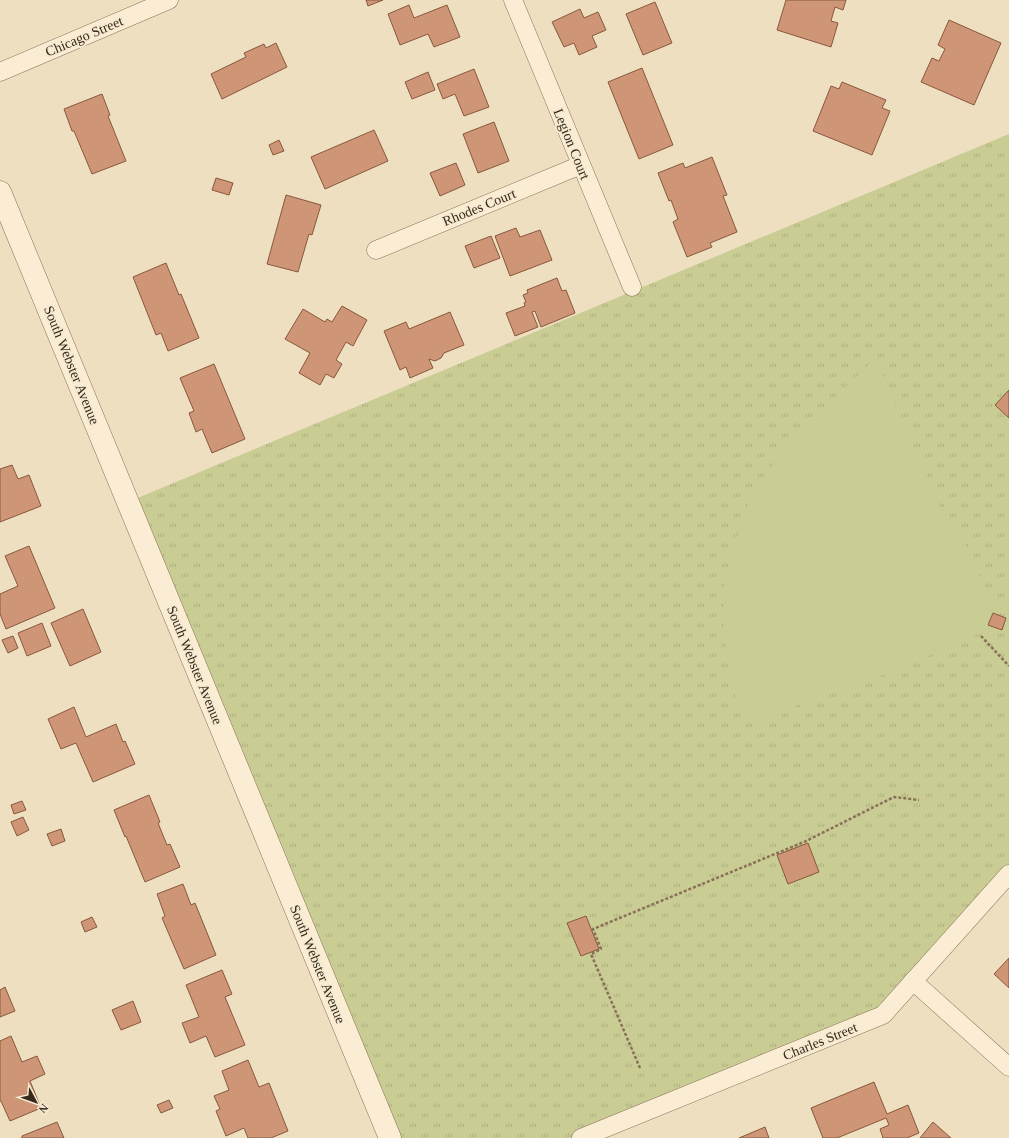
<svg xmlns="http://www.w3.org/2000/svg" width="1009" height="1138" viewBox="0 0 1009 1138" font-family="'Times New Roman',serif">
  <style>
    .park { fill: url(#park-tufts) }
    .garden { fill: #c9cd94 }
    .building { fill: #ce9676; stroke: #88583d }
    .lines { fill: none; stroke-linecap: round; stroke-linejoin: round }
    .minor-casing { stroke: #897058; stroke-width: 19 }
    .tertiary-casing { stroke: #897058; stroke-width: 23 }
    .path { stroke: #897058; stroke-width: 2.5; stroke-dasharray: 3 2; stroke-linecap: butt }
    .minor { stroke: #faedd4; stroke-width: 18 }
    .tertiary { stroke: #faedd4; stroke-width: 22 }
    .labels { text-anchor: middle; stroke-width: 4; stroke-linejoin: round; paint-order: stroke }
    .street-label { font-size: 14px; fill: #38291d; stroke: #f6ead0 }
  </style>
  <defs>
    <pattern id="park-tufts" width="24" height="20" patternUnits="userSpaceOnUse"><rect width="24" height="20" fill="#c9cd94"/><path d="M3 7l-1-3M5 7V3M7 7l1-3M15 17l-1-3M17 17v-4M19 17l1-3" fill="none" stroke="#adb07f"/></pattern>
  </defs>
  <rect width="100%" height="100%" fill="#efdfc1"/>
  <path class="park" d="M 1009,134 L 1009,874 L 883,1015 L 581,1138 L 390,1138 L 128,502 Z"/>
  <path class="garden" d="M 875,359 L 946,519 L 961,535 L 996,612 L 991,628 L 894,671 L 747,723 C 741,707 734,691 730,674 C 723,646 721,598 727,570 C 731,551 738,533 746,515 L 744,514 L 758,483 L 780,456 L 827,405 Z"/>
  <g class="building">
    <path d="M 366,0 L 383,0 L 368,6 Z"/>
    <path d="M 786,0 L 846,0 L 843,10 L 835,7 L 831,21 L 838,23 L 831,47 L 777,30 Z"/>
    <path d="M 655,2 L 672,43 L 643,55 L 626,14 Z"/>
    <path d="M 409,5 L 414,18 L 447,5 L 460,37 L 434,47 L 428,34 L 400,45 L 388,14 Z"/>
    <path d="M 580,9 L 584,18 L 598,12 L 606,30 L 592,36 L 597,47 L 579,55 L 574,43 L 564,47 L 552,22 Z"/>
    <path d="M 949,20 L 1001,43 L 974,105 L 921,82 L 932,58 L 939,61 L 945,49 L 938,45 Z"/>
    <path d="M 276,43 L 287,67 L 222,99 L 211,74 L 246,57 L 244,53 L 264,44 L 266,48 Z"/>
    <path d="M 642,68 L 673,145 L 639,159 L 608,82 Z"/>
    <path d="M 474,69 L 489,107 L 464,116 L 455,94 L 443,99 L 437,84 Z"/>
    <path d="M 428,72 L 435,90 L 412,99 L 405,82 Z"/>
    <path d="M 842,82 L 886,100 L 882,108 L 890,111 L 872,155 L 813,131 L 831,86 L 839,89 Z"/>
    <path d="M 102,94 L 110,115 L 108,116 L 126,161 L 92,174 L 74,131 L 72,131 L 64,109 Z"/>
    <path d="M 494,122 L 509,161 L 478,173 L 463,134 Z"/>
    <path d="M 374,130 L 388,161 L 325,189 L 311,157 Z"/>
    <path d="M 279,140 L 284,151 L 273,155 L 269,145 Z"/>
    <path d="M 712,157 L 727,195 L 723,196 L 737,232 L 710,243 L 712,247 L 687,257 L 673,222 L 678,219 L 671,200 L 669,201 L 658,173 L 683,163 L 685,168 Z"/>
    <path d="M 456,163 L 465,185 L 440,196 L 430,173 Z"/>
    <path d="M 216,178 L 233,183 L 229,195 L 212,190 Z"/>
    <path d="M 286,195 L 321,205 L 312,235 L 309,234 L 298,272 L 267,264 Z"/>
    <path d="M 516,228 L 520,237 L 540,230 L 552,260 L 510,276 L 495,236 Z"/>
    <path d="M 491,236 L 500,258 L 474,268 L 465,246 Z"/>
    <path d="M 166,263 L 179,295 L 181,294 L 199,338 L 168,351 L 161,333 L 156,335 L 133,277 Z"/>
    <path d="M 557,278 L 562,291 L 566,290 L 575,313 L 541,327 L 535,311 L 532,312 L 538,327 L 515,336 L 506,313 L 525,306 L 524,303 L 526,302 L 523,295 L 528,293 L 527,290 Z"/>
    <path d="M 342,306 L 367,320 L 353,346 L 346,342 L 336,360 L 342,364 L 334,378 L 326,374 L 320,385 L 299,373 L 310,353 L 285,339 L 303,309 L 325,322 L 327,319 L 332,322 Z"/>
    <path d="M 450,312 L 464,345 L 444,353 L 441,358 L 435,361 L 429,359 L 433,368 L 410,378 L 406,367 L 400,370 L 384,331 L 406,322 L 409,329 Z"/>
    <path d="M 214,364 L 245,439 L 212,453 L 202,429 L 196,432 L 189,413 L 194,411 L 180,378 Z"/>
    <path d="M 1009,390 L 1009,418 L 995,405 Z"/>
    <path d="M 12,465 L 18,479 L 29,475 L 41,506 L 0,522 L 0,469 Z"/>
    <path d="M 29,546 L 55,608 L 6,629 L 0,614 L 0,594 L 18,586 L 5,556 Z"/>
    <path d="M 83,609 L 101,652 L 70,666 L 51,623 Z"/>
    <path d="M 993,613 L 1006,618 L 1002,630 L 988,625 Z"/>
    <path d="M 42,623 L 51,646 L 27,656 L 18,633 Z"/>
    <path d="M 13,636 L 18,648 L 8,653 L 2,640 Z"/>
    <path d="M 74,707 L 86,737 L 116,724 L 123,742 L 125,741 L 135,764 L 93,782 L 76,743 L 61,749 L 48,719 Z"/>
    <path d="M 149,795 L 160,822 L 158,823 L 167,845 L 170,844 L 180,867 L 145,882 L 126,836 L 125,837 L 114,810 Z"/>
    <path d="M 22,801 L 26,810 L 14,814 L 11,805 Z"/>
    <path d="M 23,817 L 29,830 L 17,836 L 11,822 Z"/>
    <path d="M 61,829 L 65,841 L 52,846 L 47,834 Z"/>
    <path d="M 808,843 L 819,872 L 788,884 L 777,855 Z"/>
    <path d="M 183,884 L 191,905 L 195,903 L 216,955 L 184,969 L 162,918 L 165,916 L 157,894 Z"/>
    <path d="M 586,916 L 599,949 L 581,956 L 567,923 Z"/>
    <path d="M 92,917 L 97,927 L 85,932 L 81,922 Z"/>
    <path d="M 1009,958 L 1009,988 L 994,974 Z"/>
    <path d="M 222,970 L 232,994 L 225,997 L 245,1045 L 215,1057 L 206,1036 L 190,1043 L 182,1023 L 199,1017 L 186,985 Z"/>
    <path d="M 5,987 L 15,1011 L 0,1017 L 0,990 Z"/>
    <path d="M 133,1001 L 141,1022 L 121,1030 L 112,1010 Z"/>
    <path d="M 11,1036 L 22,1062 L 37,1056 L 45,1074 L 30,1081 L 41,1108 L 10,1121 L 1,1101 L 0,1101 L 0,1041 Z"/>
    <path d="M 248,1060 L 259,1087 L 269,1083 L 288,1131 L 271,1138 L 248,1138 L 244,1128 L 226,1136 L 216,1111 L 220,1109 L 214,1096 L 229,1090 L 222,1071 Z"/>
    <path d="M 874,1082 L 887,1114 L 908,1105 L 919,1133 L 907,1138 L 883,1138 L 880,1129 L 889,1125 L 886,1118 L 837,1138 L 823,1138 L 811,1108 Z"/>
    <path d="M 169,1100 L 173,1108 L 161,1113 L 157,1105 Z"/>
    <path d="M 57,1122 L 64,1138 L 22,1138 L 22,1136 Z"/>
    <path d="M 933,1122 L 951,1138 L 920,1138 Z"/>
    <path d="M 765,1127 L 769,1138 L 739,1138 Z"/>
  </g>
  <g class="lines">
    <g class="minor-casing">
      <g id="minor">
        <path d="M 513,0 L 632,287"/>
        <path d="M 0,72 L 169,0"/>
        <path d="M 376,250 L 581,165"/>
        <path d="M 913,981 L 1009,1067"/>
        <path d="M 581,1138 L 883,1015 L 1009,874"/>
      </g>
    </g>
    <g class="tertiary-casing">
      <path id="tertiary" d="M 0,192 L 390,1138"/>
    </g>
    <g class="path">
      <path d="M 981,636 L 1009,666"/>
      <path d="M 640,1068 L 591,954 L 601,949 L 593,929 L 804,842 L 894,797 L 919,800"/>
    </g>
    <use href="#minor" class="minor"/>
    <use href="#tertiary" class="tertiary"/>
  </g>
  <g class="labels">
    <g class="street-label">
      <text transform="translate(84 36) rotate(-23)" y="5">Chicago Street</text>
      <text transform="translate(572 144) rotate(68)" y="5">Legion Court</text>
      <text transform="translate(479 207) rotate(-22)" y="5">Rhodes Court</text>
      <text transform="translate(72 365) rotate(68)" y="5">South Webster Avenue</text>
      <text transform="translate(195 665) rotate(68)" y="5">South Webster Avenue</text>
      <text transform="translate(318 964) rotate(68)" y="5">South Webster Avenue</text>
      <text transform="translate(820 1041) rotate(-22)" y="5">Charles Street</text>
    </g>
  </g>
  <g transform="translate(36 1102) rotate(131)" stroke="#f6ead0" stroke-width="3" paint-order="stroke">
  <path d="M0-3L7 15L0 10L-7 15Z" fill="#38291d"/>
  <text y="-6" font-size="11" font-weight="bold" text-anchor="middle" fill="#38291d">N</text>
  </g>
</svg>
